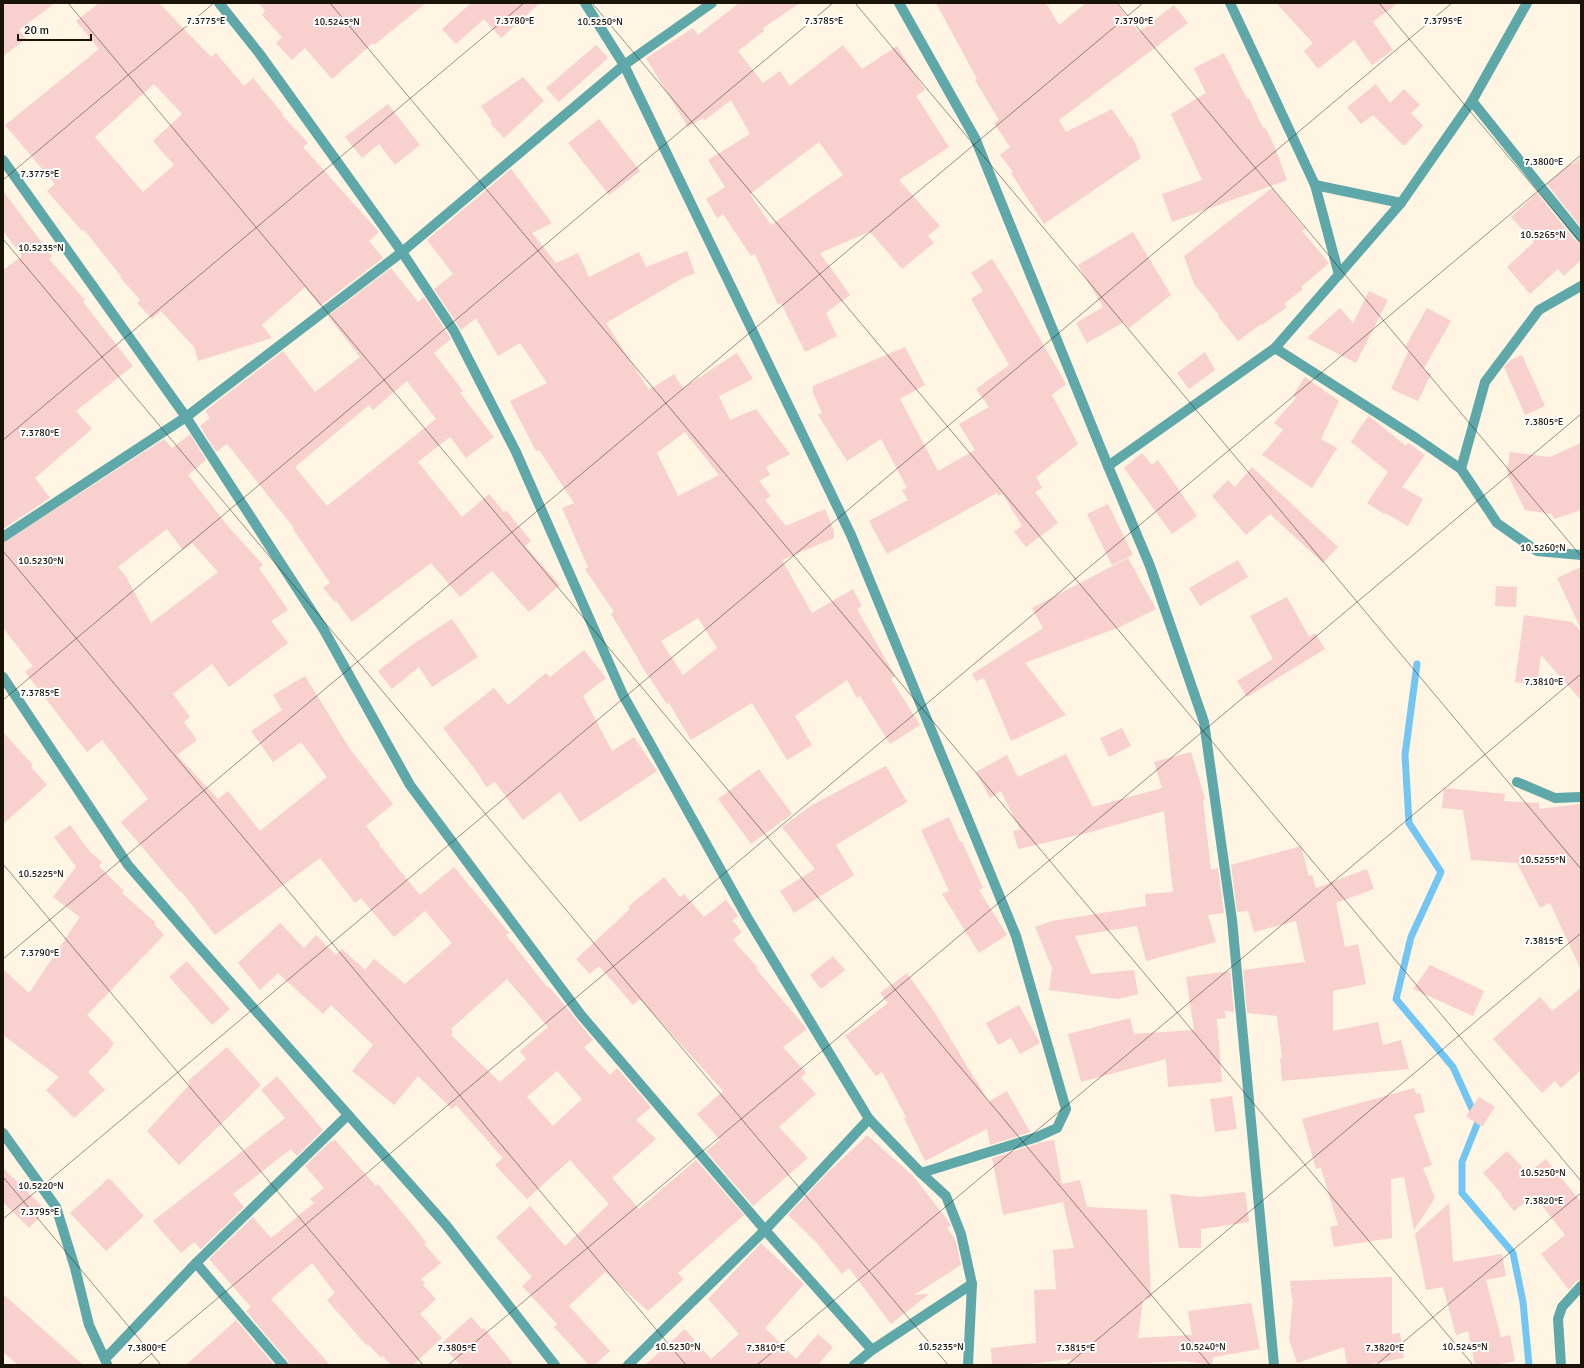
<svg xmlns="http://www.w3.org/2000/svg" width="1584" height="1368" viewBox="0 0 1584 1368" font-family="Signika,sans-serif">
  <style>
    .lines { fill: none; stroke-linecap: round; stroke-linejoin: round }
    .stream { stroke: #73c6f3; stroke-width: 7 }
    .building { fill: #f8d0cd; fill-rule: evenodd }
    .minor { stroke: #5fa8aa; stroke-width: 10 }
    .ticks { fill: none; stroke: #191308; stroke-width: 1; stroke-opacity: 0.45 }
    .ticks-label { font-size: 10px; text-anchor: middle; fill: #191308; stroke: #fff; stroke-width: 4; stroke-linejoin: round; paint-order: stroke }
  </style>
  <rect width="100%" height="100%" fill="#fff5e2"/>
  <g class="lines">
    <path class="stream" d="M 1417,664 L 1405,755 L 1409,823 L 1441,872 L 1411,937 L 1396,999 L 1453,1067 L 1478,1122 L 1462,1162 L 1462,1193 L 1513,1253 L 1523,1302 L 1529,1365"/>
  </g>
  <g class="building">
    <path d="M 3,3 L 55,3 L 19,30 L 26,39 L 3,56 Z"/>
    <path d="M 99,3 L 159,3 L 211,57 L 216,53 L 244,86 L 253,78 L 283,114 L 282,115 L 308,143 L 303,147 L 379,232 L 369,241 L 383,258 L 320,306 L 305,287 L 262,325 L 272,338 L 198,361 L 194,347 L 161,311 L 152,319 L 137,303 L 140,300 L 120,277 L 121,276 L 84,230 L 82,231 L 47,191 L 55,184 L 5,125 L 99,49 L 76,21 ZM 154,84 L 182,114 L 153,141 L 174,165 L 143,192 L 95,137 Z"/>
    <path d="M 259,3 L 426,3 L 374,45 L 373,43 L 332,79 L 305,48 L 292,60 L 276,43 L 282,37 L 262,15 L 265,11 Z"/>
    <path d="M 469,3 L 540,3 L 501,38 L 484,19 L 456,44 L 442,29 L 470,4 Z"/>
    <path d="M 739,3 L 800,3 L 763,28 L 764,31 L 738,51 L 763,83 L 780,71 L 790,86 L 843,45 L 862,69 L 897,46 L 925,90 L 916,96 L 949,147 L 899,180 L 940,226 L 928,236 L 934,243 L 902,269 L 872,234 L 871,234 L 869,232 L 820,253 L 850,295 L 826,313 L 837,336 L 805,352 L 781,303 L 778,305 L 755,254 L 751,256 L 723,214 L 717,218 L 706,199 L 725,187 L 708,160 L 750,134 L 731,100 L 705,120 L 703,118 L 688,127 L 646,58 L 693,28 L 698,35 ZM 819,142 L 843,175 L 771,225 L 750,194 Z"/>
    <path d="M 936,3 L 1046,3 L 1059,25 L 1086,3 L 1116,3 L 1139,32 L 1174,5 L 1188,23 L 1059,120 L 1066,132 L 1112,109 L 1130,137 L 1132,136 L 1141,158 L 1044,224 L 1011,173 L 1013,172 L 1000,155 L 1010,147 L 994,123 L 999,120 L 975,80 L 977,79 Z"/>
    <path d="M 1276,3 L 1398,3 L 1373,22 L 1393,50 L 1372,65 L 1354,40 L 1318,69 L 1304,51 L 1313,43 Z"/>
    <path d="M 596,45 L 608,58 L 559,102 L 546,88 Z"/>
    <path d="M 1224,53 L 1247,99 L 1249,98 L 1263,128 L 1265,127 L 1274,145 L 1287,180 L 1172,222 L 1162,194 L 1202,180 L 1171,114 L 1206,93 L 1194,68 Z"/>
    <path d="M 523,77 L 544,101 L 504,138 L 490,123 L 492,122 L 481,106 Z"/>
    <path d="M 1376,84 L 1390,103 L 1404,89 L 1420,105 L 1411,113 L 1423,126 L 1404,146 L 1373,115 L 1361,124 L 1347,107 Z"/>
    <path d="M 388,104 L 420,145 L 395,165 L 379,144 L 362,158 L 345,137 Z"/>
    <path d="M 599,119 L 640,171 L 609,195 L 568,143 Z"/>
    <path d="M 1581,157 L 1581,227 L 1547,184 L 1571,163 L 1572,165 Z"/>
    <path d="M 511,169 L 552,223 L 532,233 L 556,263 L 578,253 L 589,277 L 639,252 L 646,267 L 687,251 L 695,273 L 683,278 L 606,323 L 649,390 L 674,374 L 683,388 L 737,353 L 753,379 L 719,396 L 730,420 L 756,409 L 790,454 L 766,467 L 770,475 L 759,481 L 771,496 L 765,500 L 786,526 L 825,509 L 834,531 L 834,538 L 782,560 L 812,613 L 853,589 L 862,606 L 857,609 L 895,676 L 891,679 L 920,725 L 890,744 L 860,696 L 857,698 L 847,680 L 795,716 L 812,745 L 787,760 L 752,703 L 691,740 L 669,703 L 667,704 L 639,662 L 640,662 L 611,614 L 614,612 L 585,569 L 588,567 L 562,508 L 574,503 L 539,450 L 536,451 L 510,401 L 547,383 L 520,343 L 498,356 L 476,318 L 461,330 L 434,289 L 453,274 L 427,240 ZM 685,432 L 719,475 L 678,496 L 657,453 ZM 698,618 L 717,648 L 683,675 L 661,641 Z"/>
    <path d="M 1272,188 L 1305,229 L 1302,231 L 1329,263 L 1301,287 L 1303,289 L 1284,304 L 1287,307 L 1262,325 L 1261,324 L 1238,341 L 1218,316 L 1219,315 L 1194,284 L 1184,256 Z"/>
    <path d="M 3,191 L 52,256 L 49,259 L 85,300 L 83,302 L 133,366 L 76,411 L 92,429 L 35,478 L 50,498 L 3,529 L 3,270 L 22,256 L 3,231 Z"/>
    <path d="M 1537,193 L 1576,241 L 1581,243 L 1581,260 L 1564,276 L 1558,269 L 1530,294 L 1507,267 L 1534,242 L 1511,217 Z"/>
    <path d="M 1133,232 L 1171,295 L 1129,328 L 1124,322 L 1087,343 L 1076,323 L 1103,307 L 1078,265 Z"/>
    <path d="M 992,259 L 1010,287 L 1066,384 L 1052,395 L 1078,444 L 1036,477 L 1042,488 L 1035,492 L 1058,523 L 1026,547 L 1014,532 L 1022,526 L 1002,493 L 999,496 L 997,493 L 887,554 L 869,521 L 908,500 L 902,490 L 907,488 L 881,439 L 847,461 L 818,415 L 822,413 L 813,393 L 813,386 L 905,347 L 925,385 L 900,399 L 938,471 L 975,450 L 959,424 L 989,407 L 976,389 L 1009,365 L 971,299 L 983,291 L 971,273 Z"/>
    <path d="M 391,268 L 418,302 L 424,297 L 448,334 L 451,339 L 434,353 L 463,391 L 460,393 L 494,437 L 466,458 L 450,437 L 418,462 L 462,517 L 489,494 L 504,512 L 506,510 L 531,541 L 525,546 L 560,585 L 529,612 L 492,571 L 460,597 L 431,563 L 352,622 L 336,601 L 335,602 L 323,588 L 330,583 L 293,529 L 294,528 L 227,444 L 216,452 L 200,426 L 210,418 L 205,411 L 283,351 L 315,392 L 360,357 L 328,316 ZM 407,381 L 436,419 L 327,506 L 295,467 L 369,405 L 373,410 Z"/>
    <path d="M 1369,291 L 1388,300 L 1356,363 L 1307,338 L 1340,308 L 1353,323 Z"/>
    <path d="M 1427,308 L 1451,321 L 1423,370 L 1431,374 L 1418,401 L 1391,389 L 1409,350 L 1405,347 Z"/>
    <path d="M 1205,352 L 1215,370 L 1189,389 L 1177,373 Z"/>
    <path d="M 1522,355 L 1545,406 L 1525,415 L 1504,367 L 1509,361 Z"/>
    <path d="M 1305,377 L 1339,401 L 1321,439 L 1337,448 L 1312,488 L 1262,455 L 1283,430 L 1274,423 L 1296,398 L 1293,395 Z"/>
    <path d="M 1369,416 L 1406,446 L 1408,443 L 1425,455 L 1402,487 L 1423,499 L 1408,526 L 1385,513 L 1384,514 L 1367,503 L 1388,472 L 1351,442 L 1361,426 Z"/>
    <path d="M 190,434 L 206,460 L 188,475 L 226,524 L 263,565 L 259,568 L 288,610 L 271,621 L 288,643 L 229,687 L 212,664 L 173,694 L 190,717 L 184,722 L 197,740 L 177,755 L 218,799 L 228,791 L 260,831 L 327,777 L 301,742 L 273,762 L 251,731 L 282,710 L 273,695 L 305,676 L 350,749 L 393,804 L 366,826 L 380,844 L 379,845 L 420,895 L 454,867 L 509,933 L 506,935 L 547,987 L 548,986 L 562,1002 L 593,1040 L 584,1047 L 610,1075 L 617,1068 L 651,1107 L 636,1120 L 656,1139 L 612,1178 L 639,1209 L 696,1160 L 744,1215 L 678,1273 L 684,1279 L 648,1311 L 605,1272 L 569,1306 L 610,1351 L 595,1365 L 589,1365 L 554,1327 L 557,1324 L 522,1286 L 532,1277 L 496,1237 L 530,1206 L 565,1246 L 609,1204 L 570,1160 L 527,1199 L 495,1165 L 503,1158 L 456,1105 L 452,1109 L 418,1076 L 394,1105 L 352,1071 L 373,1045 L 331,1005 L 323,1014 L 278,973 L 260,990 L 238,963 L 280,923 L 304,948 L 316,935 L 336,955 L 342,949 L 365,970 L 374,959 L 405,984 L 452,943 L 425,911 L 394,937 L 361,898 L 355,903 L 320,858 L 215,935 L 181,891 L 180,892 L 121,822 L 148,799 L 102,740 L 87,752 L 25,672 L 33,666 L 3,628 L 3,543 L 164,439 L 172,448 ZM 167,529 L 183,550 L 192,543 L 218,572 L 151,623 L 126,577 L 118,567 ZM 507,979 L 548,1027 L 520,1051 L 526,1059 L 500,1082 L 451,1035 L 453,1032 L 451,1029 ZM 557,1071 L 582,1099 L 553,1126 L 527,1097 Z"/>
    <path d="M 1581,443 L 1581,510 L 1554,519 L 1552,514 L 1525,510 L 1507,473 L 1510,452 L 1550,457 Z"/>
    <path d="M 1142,453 L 1152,465 L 1158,460 L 1197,516 L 1172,534 L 1124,468 Z"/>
    <path d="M 1252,467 L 1338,547 L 1323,563 L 1270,514 L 1246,535 L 1212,496 L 1228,480 L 1235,487 Z"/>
    <path d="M 1108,504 L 1133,555 L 1112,565 L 1087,514 Z"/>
    <path d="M 1128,558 L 1156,609 L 1122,626 L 1025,663 L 1066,715 L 1011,741 L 984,678 L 976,681 L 972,674 L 1043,628 L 1032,608 Z"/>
    <path d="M 1238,560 L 1248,577 L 1200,606 L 1189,588 Z"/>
    <path d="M 1581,567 L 1581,629 L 1557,578 Z"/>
    <path d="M 1496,586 L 1517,587 L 1516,607 L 1495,606 Z"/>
    <path d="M 1287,597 L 1309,637 L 1315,633 L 1325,649 L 1247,697 L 1237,681 L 1273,659 L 1250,616 Z"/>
    <path d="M 1524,615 L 1572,622 L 1581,631 L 1581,700 L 1541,655 L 1537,685 L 1515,682 Z"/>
    <path d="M 452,619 L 478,657 L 432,687 L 419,667 L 392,689 L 378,671 L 413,644 Z"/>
    <path d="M 584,650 L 606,678 L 583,696 L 612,751 L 634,737 L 657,771 L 580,822 L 560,792 L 523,820 L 495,782 L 486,787 L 477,772 L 443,728 L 494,688 L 508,705 L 546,673 L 550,677 Z"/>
    <path d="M 1122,728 L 1131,746 L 1109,757 L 1100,738 Z"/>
    <path d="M 3,732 L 33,765 L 31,767 L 47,785 L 3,824 Z"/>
    <path d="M 1191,752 L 1205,799 L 1203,800 L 1211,870 L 1218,868 L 1224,913 L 1208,915 L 1216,942 L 1146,961 L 1137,926 L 1075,936 L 1091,974 L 1134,970 L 1138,994 L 1118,999 L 1049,990 L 1052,968 L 1035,927 L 1052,921 L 1146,906 L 1145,894 L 1173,892 L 1164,811 L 1091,832 L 1018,849 L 1013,831 L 1020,830 L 1001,791 L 990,798 L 976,772 L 1007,755 L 1018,777 L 1066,754 L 1093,807 L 1162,788 L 1154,762 Z"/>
    <path d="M 886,766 L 907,802 L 836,845 L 854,875 L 794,913 L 780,891 L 815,869 L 782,827 L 812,805 Z"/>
    <path d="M 759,769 L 792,814 L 751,844 L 718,799 Z"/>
    <path d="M 1444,788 L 1505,794 L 1504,801 L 1539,803 L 1539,809 L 1581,804 L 1581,970 L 1550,903 L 1540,908 L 1517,863 L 1471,860 L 1463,810 L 1442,808 Z"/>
    <path d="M 949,817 L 960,842 L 962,841 L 983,888 L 979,890 L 1007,935 L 979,953 L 942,894 L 949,891 L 921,830 Z"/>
    <path d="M 70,825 L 90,852 L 102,862 L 99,866 L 124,891 L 122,893 L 156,923 L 154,924 L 164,935 L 87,1015 L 114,1043 L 108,1052 L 88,1072 L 105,1090 L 74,1118 L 46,1090 L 59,1077 L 3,1035 L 3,969 L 29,993 L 80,917 L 53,897 L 76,867 L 54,837 Z"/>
    <path d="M 1301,846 L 1309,876 L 1312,875 L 1316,888 L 1367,869 L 1374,889 L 1336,903 L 1345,947 L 1358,944 L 1366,984 L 1333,991 L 1333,1031 L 1378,1022 L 1383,1045 L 1401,1040 L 1409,1069 L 1282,1081 L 1280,1059 L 1282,1058 L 1277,1016 L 1247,1013 L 1243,970 L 1305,962 L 1296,921 L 1254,932 L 1248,911 L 1237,912 L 1231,865 Z"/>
    <path d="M 664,877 L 680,897 L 684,894 L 704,917 L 726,900 L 738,916 L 732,920 L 742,932 L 733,940 L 758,968 L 756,969 L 807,1029 L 783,1047 L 806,1073 L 801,1078 L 816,1094 L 779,1127 L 808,1158 L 753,1206 L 706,1151 L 720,1140 L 697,1114 L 723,1091 L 640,999 L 633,1005 L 599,966 L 590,974 L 576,959 L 630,909 L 628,907 Z"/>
    <path d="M 833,956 L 845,970 L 821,989 L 810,975 Z"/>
    <path d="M 187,961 L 230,1009 L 212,1025 L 169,977 Z"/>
    <path d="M 1430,965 L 1484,991 L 1473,1016 L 1413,989 Z"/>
    <path d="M 1230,971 L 1234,1012 L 1225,1011 L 1226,1018 L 1217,1019 L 1222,1082 L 1168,1087 L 1166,1059 L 1081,1082 L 1068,1034 L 1130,1018 L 1134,1034 L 1194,1030 L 1186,977 Z"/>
    <path d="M 907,973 L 935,1013 L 976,1081 L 977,1081 L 988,1102 L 1007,1091 L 1030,1132 L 990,1145 L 987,1129 L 925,1161 L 904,1118 L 906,1117 L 882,1072 L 876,1076 L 845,1036 L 888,1003 L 880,993 Z"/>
    <path d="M 1581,988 L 1581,1070 L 1561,1088 L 1555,1081 L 1542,1093 L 1493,1039 L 1540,997 L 1552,1011 Z"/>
    <path d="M 1019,1005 L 1040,1043 L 1020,1054 L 1011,1038 L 998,1045 L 986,1023 Z"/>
    <path d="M 227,1047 L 261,1085 L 179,1165 L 147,1131 L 190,1084 L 188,1081 Z"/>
    <path d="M 277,1076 L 323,1130 L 297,1156 L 291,1149 L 233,1194 L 244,1207 L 201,1249 L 194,1242 L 181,1253 L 153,1221 L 285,1118 L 261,1090 Z"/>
    <path d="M 1414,1088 L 1416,1094 L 1420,1093 L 1425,1112 L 1414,1115 L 1432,1165 L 1423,1168 L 1435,1198 L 1414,1230 L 1404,1177 L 1391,1179 L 1392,1238 L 1334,1247 L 1330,1227 L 1338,1225 L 1321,1168 L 1316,1169 L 1302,1119 Z"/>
    <path d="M 1232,1096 L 1237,1129 L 1215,1132 L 1210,1099 Z"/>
    <path d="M 1479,1097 L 1495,1107 L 1482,1127 L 1466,1116 Z"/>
    <path d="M 867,1135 L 914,1177 L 949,1222 L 951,1225 L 947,1228 L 956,1241 L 961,1265 L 914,1295 L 929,1294 L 891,1324 L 849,1268 L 842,1274 L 816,1242 L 788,1215 L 827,1173 L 852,1150 Z"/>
    <path d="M 335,1140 L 376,1186 L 378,1184 L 410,1222 L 426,1242 L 424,1244 L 441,1263 L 421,1279 L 425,1283 L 423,1285 L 436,1299 L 420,1314 L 442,1338 L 413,1365 L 391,1365 L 383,1356 L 381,1358 L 368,1344 L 367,1346 L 327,1300 L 335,1293 L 312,1263 L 271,1299 L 330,1365 L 289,1365 L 288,1361 L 246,1311 L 251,1307 L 209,1259 L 253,1217 L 271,1238 L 314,1203 L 310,1199 L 324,1188 L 305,1166 L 331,1141 L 332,1142 Z"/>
    <path d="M 1054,1140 L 1062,1184 L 1080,1180 L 1087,1207 L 1147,1210 L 1151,1298 L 1143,1299 L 1138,1338 L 1192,1335 L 1188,1311 L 1251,1303 L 1260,1349 L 1213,1357 L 1212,1365 L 1184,1361 L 1145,1363 L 1071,1363 L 1071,1359 L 1020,1365 L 992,1365 L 991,1348 L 1036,1343 L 1034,1290 L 1056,1289 L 1053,1250 L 1074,1248 L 1063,1202 L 1003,1215 L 992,1158 L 1042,1142 Z"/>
    <path d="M 1507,1151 L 1528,1173 L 1546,1159 L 1581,1202 L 1581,1280 L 1576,1281 L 1569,1290 L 1541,1254 L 1565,1235 L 1534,1195 L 1514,1211 L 1501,1195 L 1502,1194 L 1483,1173 Z"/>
    <path d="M 3,1168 L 46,1210 L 29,1228 L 3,1202 Z"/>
    <path d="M 109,1178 L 144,1216 L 106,1251 L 70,1213 Z"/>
    <path d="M 1245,1192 L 1249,1222 L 1201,1229 L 1201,1248 L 1179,1248 L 1170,1194 L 1200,1197 Z"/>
    <path d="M 1449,1203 L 1453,1262 L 1502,1254 L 1506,1276 L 1486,1280 L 1501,1337 L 1510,1335 L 1515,1361 L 1495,1365 L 1475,1365 L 1468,1331 L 1456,1335 L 1443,1287 L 1426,1290 L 1415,1234 Z"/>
    <path d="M 761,1243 L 804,1284 L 765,1328 L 796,1359 L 818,1334 L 833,1347 L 818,1365 L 645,1365 L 685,1329 L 711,1359 L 739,1334 L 708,1299 Z"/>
    <path d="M 1392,1277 L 1392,1334 L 1400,1333 L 1404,1358 L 1365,1365 L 1347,1365 L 1344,1347 L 1297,1363 L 1289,1339 L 1293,1299 L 1292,1299 L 1290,1281 Z"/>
    <path d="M 3,1294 L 83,1365 L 18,1365 L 3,1352 Z"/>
    <path d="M 471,1317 L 482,1329 L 484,1328 L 514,1365 L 460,1365 L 441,1344 Z"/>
    <path d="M 236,1320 L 274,1365 L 186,1365 Z"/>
  </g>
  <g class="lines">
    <g class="minor">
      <path d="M 219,3 L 259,53 L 402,252 L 454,331 L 516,452 L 623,695 L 747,917 L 869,1119 L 921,1173 L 946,1196 L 961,1234 L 972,1284 L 968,1365"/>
      <path d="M 585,3 L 624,65 L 851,535 L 1016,936 L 1066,1109 L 1057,1128 L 1037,1137 L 921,1173"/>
      <path d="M 899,3 L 975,138 L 1108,466 L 1150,566 L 1204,722 L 1232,920 L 1274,1365"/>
      <path d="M 1230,3 L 1315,185 L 1339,275"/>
      <path d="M 1472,101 L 1581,237"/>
      <path d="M 3,160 L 186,417 L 324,630 L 410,785 L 581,1015 L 765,1230 L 872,1350 L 972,1284"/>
      <path d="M 1315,185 L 1401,203"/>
      <path d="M 1275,348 L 1416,438 L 1461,469 L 1497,523 L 1537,551 L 1581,555"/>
      <path d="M 1108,466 L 1275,348 L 1401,203 L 1472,101 L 1527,3"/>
      <path d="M 1461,469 L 1485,382 L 1539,310 L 1581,286"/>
      <path d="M 3,537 L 186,417 L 402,252 L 624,65 L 712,3"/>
      <path d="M 3,677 L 128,865 L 192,939 L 446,1225 L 555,1365"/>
      <path d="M 1517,782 L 1555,798 L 1581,797"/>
      <path d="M 3,1133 L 56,1207 L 75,1268 L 89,1325 L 107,1364"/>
      <path d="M 196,1263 L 283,1365"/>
      <path d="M 105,1359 L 196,1263 L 348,1115"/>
      <path d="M 628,1365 L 765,1230 L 869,1119"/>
      <path d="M 854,1365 L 872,1350"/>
      <path d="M 1561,1365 L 1558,1319 L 1562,1307 L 1581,1286"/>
    </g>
  </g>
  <path class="ticks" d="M 68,3 L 1210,1365M 330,3 L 1473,1365M 592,3 L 1581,1181M 855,3 L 1581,869M 1117,3 L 1581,556M 1379,3 L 1581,243M 3,180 L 214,3M 3,239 L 948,1365M 3,440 L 524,3M 3,551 L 686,1365M 3,700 L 833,3M 3,864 L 423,1365M 3,959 L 1143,3M 3,1177 L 161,1365M 3,1219 L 1452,3M 138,1365 L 1581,155M 448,1365 L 1581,414M 757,1365 L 1581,674M 1067,1365 L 1581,933M 1376,1365 L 1581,1193"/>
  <g class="ticks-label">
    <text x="206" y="24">7.3775°E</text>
    <text x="515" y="24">7.3780°E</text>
    <text x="824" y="24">7.3785°E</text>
    <text x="1134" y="24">7.3790°E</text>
    <text x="1443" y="24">7.3795°E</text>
    <text x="337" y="25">10.5245°N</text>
    <text x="600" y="25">10.5250°N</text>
    <text x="1544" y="165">7.3800°E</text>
    <text x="40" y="177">7.3775°E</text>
    <text x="1543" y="238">10.5265°N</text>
    <text x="41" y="251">10.5235°N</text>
    <text x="1544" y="425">7.3805°E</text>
    <text x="40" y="436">7.3780°E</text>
    <text x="1543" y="551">10.5260°N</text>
    <text x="41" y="564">10.5230°N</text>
    <text x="1544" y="685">7.3810°E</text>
    <text x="40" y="696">7.3785°E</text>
    <text x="1543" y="863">10.5255°N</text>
    <text x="41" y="877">10.5225°N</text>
    <text x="1544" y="944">7.3815°E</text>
    <text x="40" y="956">7.3790°E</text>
    <text x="1543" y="1176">10.5250°N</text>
    <text x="41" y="1189">10.5220°N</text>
    <text x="1544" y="1204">7.3820°E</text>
    <text x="40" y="1215">7.3795°E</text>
    <text x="678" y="1350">10.5230°N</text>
    <text x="941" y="1350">10.5235°N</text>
    <text x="1203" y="1350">10.5240°N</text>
    <text x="1465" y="1350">10.5245°N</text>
    <text x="147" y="1351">7.3800°E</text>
    <text x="457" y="1351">7.3805°E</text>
    <text x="766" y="1351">7.3810°E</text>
    <text x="1076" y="1351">7.3815°E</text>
    <text x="1385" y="1351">7.3820°E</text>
  </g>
  <rect width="1584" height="1368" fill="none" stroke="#191308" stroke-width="8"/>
  <path d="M18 34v6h73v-6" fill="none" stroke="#191308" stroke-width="2"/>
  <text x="24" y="34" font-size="12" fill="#191308" stroke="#ffffff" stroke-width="3" paint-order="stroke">20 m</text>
</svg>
